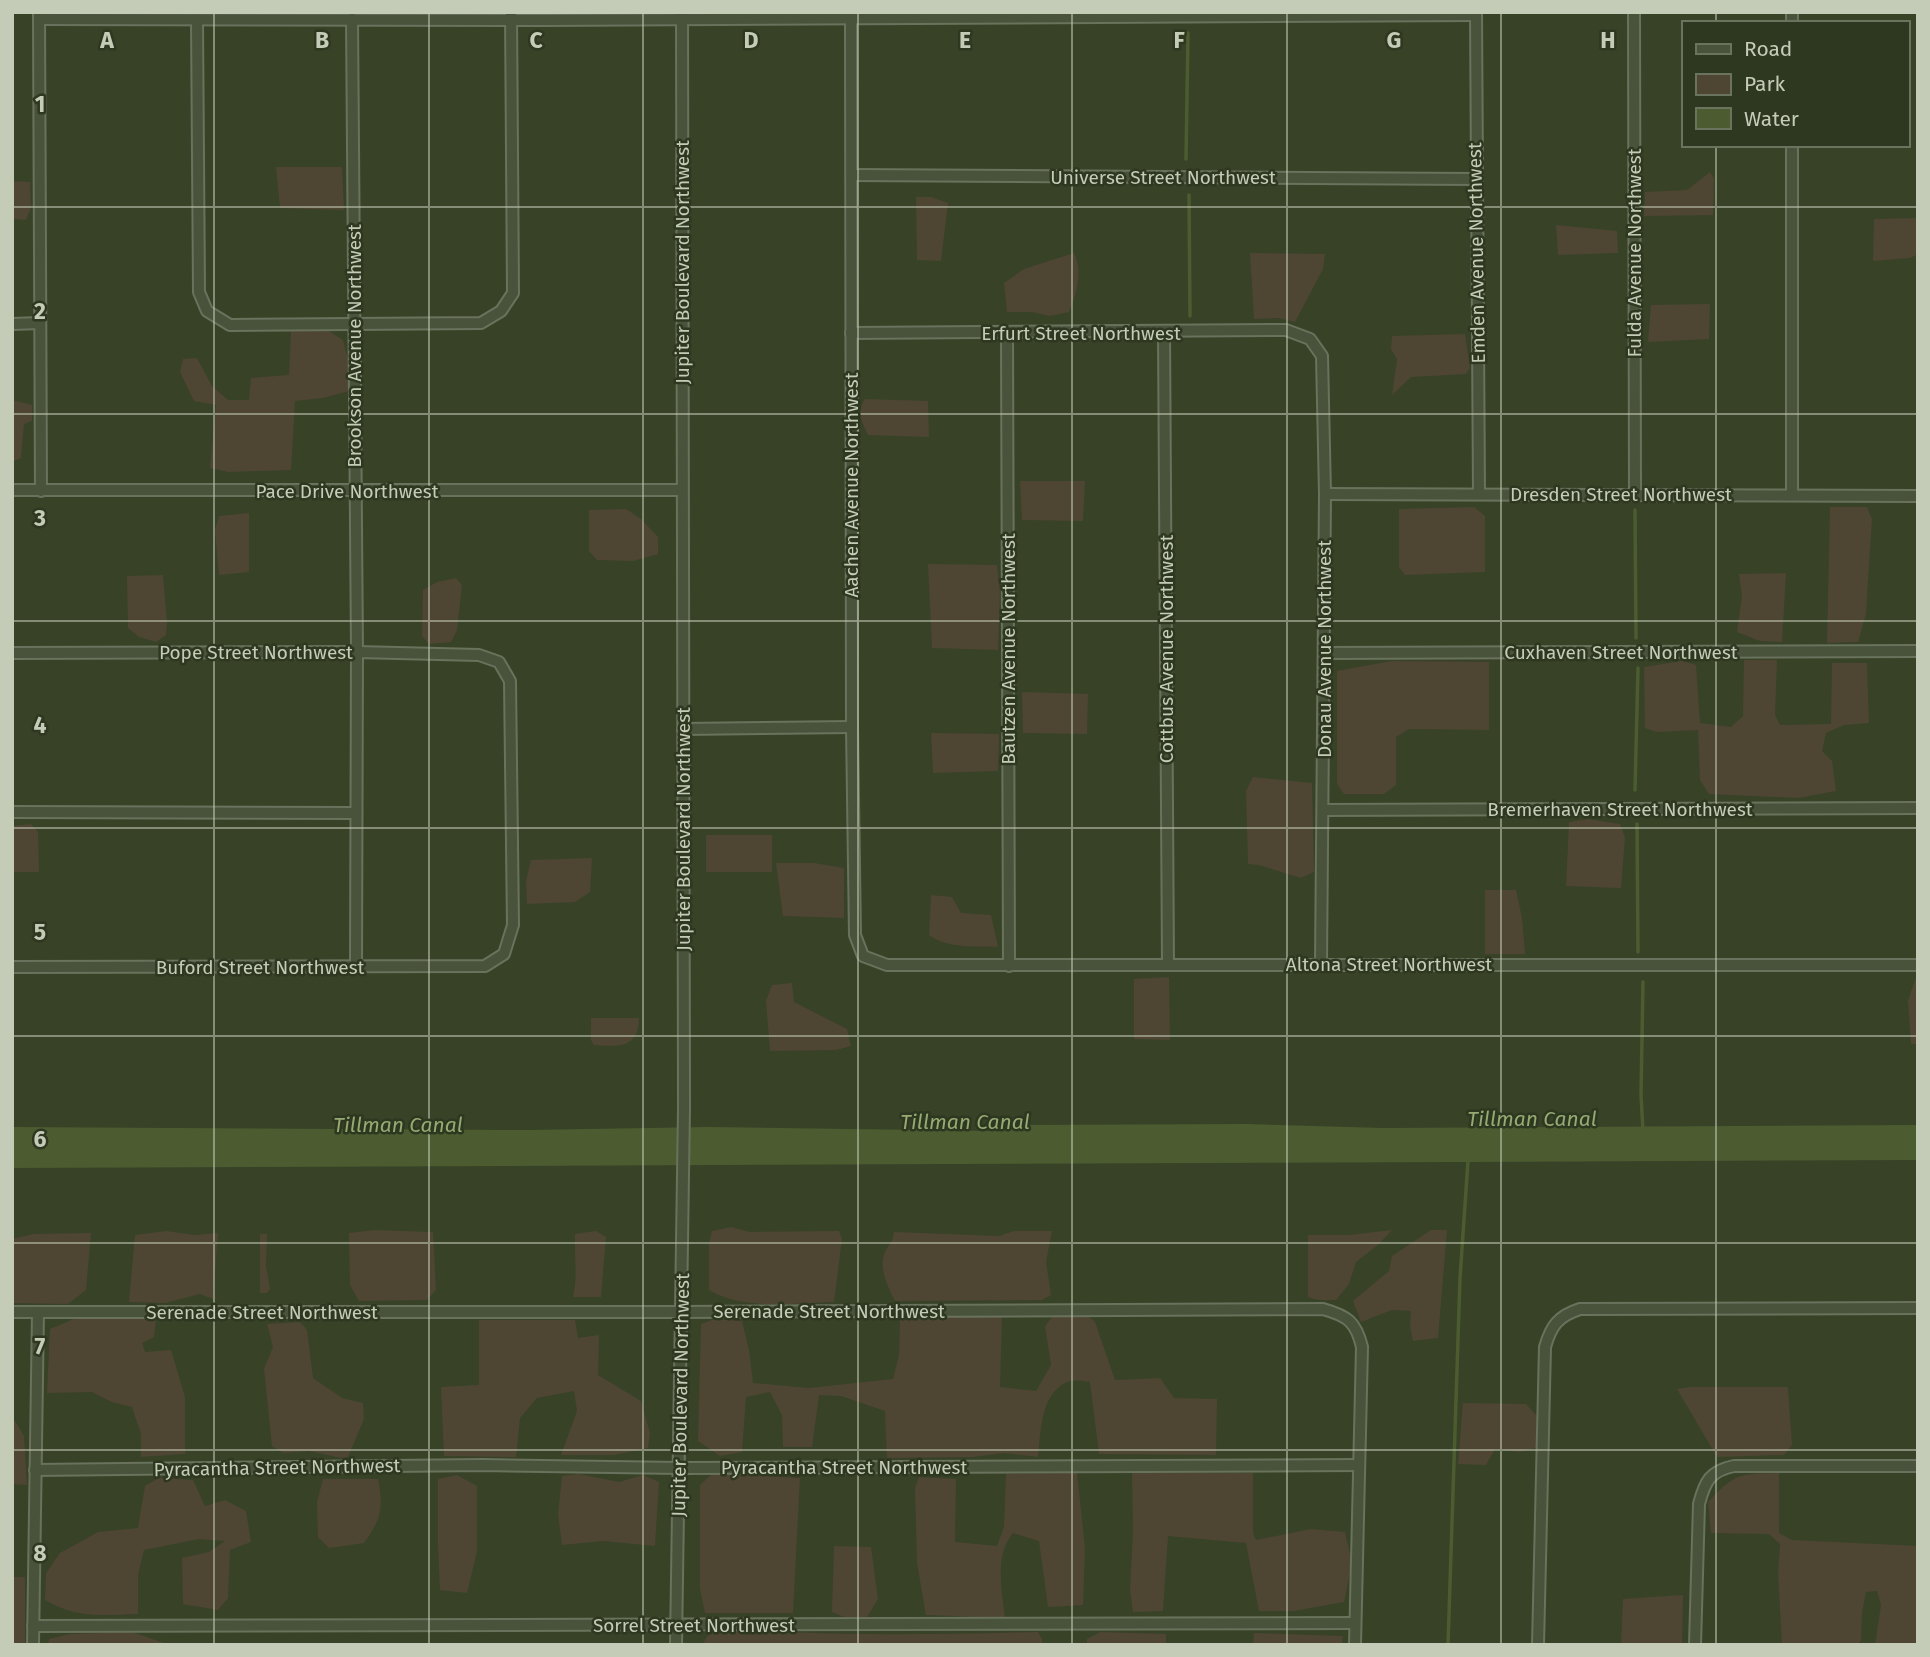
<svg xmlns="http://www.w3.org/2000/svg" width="1930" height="1657" viewBox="0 0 1930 1657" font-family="'Fira Sans',sans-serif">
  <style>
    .green { fill: #4e4632 }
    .water { fill: #4c5c30 }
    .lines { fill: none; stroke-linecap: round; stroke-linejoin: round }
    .stream { stroke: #4c5c30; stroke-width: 3.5 }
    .minor-casing { stroke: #69725c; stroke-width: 14 }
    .minor { stroke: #49523b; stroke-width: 10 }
    .grid { fill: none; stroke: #c4ccb8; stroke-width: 2; stroke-opacity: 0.55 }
    .labels { text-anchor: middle; stroke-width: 5; stroke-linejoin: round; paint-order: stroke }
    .street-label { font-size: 19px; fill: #c4ccb8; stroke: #2e3720 }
    .water-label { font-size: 21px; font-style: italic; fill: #96aa72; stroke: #2e3720 }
    .grid-label { font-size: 23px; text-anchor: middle; font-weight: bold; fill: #c4ccb8; stroke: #2e3720; stroke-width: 5; stroke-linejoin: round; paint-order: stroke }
  </style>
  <rect width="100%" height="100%" fill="#384227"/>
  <g class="green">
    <path d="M 276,167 L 342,167 L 344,210 L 280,208 Z"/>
    <path d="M 1710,172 L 1714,179 L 1713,215 L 1644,216 L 1645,192 L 1687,190 Z"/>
    <path d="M 12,181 L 30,182 L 31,208 L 26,220 L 12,219 Z"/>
    <path d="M 916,197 L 931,197 L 948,203 L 941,261 L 917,260 Z"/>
    <path d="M 1918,218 L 1918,254 L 1910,258 L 1873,261 L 1874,219 Z"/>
    <path d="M 1556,225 L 1617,231 L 1618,253 L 1558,255 Z"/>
    <path d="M 1074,253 C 1083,271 1077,294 1069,312 L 1050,316 L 1032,312 L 1007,312 L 1004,283 L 1024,269 Z"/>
    <path d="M 1250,253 L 1325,254 L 1323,269 L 1295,322 L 1278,318 L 1254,319 Z"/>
    <path d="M 1710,304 L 1709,339 L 1648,342 L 1651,305 Z"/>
    <path d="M 327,330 L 343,340 L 349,363 L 349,391 L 323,398 L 295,401 L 291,470 L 228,472 L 210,468 L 216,405 L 194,401 L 180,372 L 183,359 L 197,358 L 212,386 L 228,400 L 249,400 L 251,378 L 289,375 L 291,331 Z"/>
    <path d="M 1465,334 L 1470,368 L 1466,374 L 1411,377 L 1392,395 L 1397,359 L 1391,349 L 1392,336 Z"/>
    <path d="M 865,399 L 928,401 L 929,437 L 868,435 C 862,422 856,412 865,399 Z"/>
    <path d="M 12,400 L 32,405 L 32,421 L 24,424 L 21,458 L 12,462 Z"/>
    <path d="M 1020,481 L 1085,481 L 1083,521 L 1022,520 Z"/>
    <path d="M 1474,507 L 1485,516 L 1485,572 L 1405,575 L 1399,567 L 1399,509 Z"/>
    <path d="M 1830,507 L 1867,507 L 1872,519 L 1866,614 L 1858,642 L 1827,643 Z"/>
    <path d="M 626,509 L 641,519 L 658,537 L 658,554 L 633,561 L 597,560 L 589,551 L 589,510 Z"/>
    <path d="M 249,513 L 249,572 L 219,575 L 215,530 L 219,516 Z"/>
    <path d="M 928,564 L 997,565 L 1000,593 L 998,650 L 932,648 Z"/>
    <path d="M 1786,573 L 1782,642 L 1760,641 L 1737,632 L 1742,596 L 1739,574 Z"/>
    <path d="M 163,575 L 167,623 L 166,635 L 156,642 L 139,637 L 128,628 L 127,576 Z"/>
    <path d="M 456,578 L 462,585 L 457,630 L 451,642 L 429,644 L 422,636 L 423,590 L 437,582 Z"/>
    <path d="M 1744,660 L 1777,660 L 1775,715 L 1780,725 L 1831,724 L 1832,663 L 1867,663 L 1869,723 L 1844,725 L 1826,733 L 1822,751 L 1832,761 L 1836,791 L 1798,798 L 1709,794 L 1700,780 L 1698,730 L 1657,732 L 1645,728 L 1644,667 L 1682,661 L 1696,665 L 1700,723 L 1731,727 L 1743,716 Z"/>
    <path d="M 1392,661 L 1489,662 L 1489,730 L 1409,729 L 1396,737 L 1396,785 L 1384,794 L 1344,794 L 1337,784 L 1337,671 Z"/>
    <path d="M 1022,692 L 1088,694 L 1087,734 L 1023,733 Z"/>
    <path d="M 931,733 L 999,734 L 998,771 L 933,773 Z"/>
    <path d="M 1253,777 L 1312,783 L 1314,872 L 1301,878 L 1259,865 L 1248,864 L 1246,791 Z"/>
    <path d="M 1588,819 L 1620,824 L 1625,837 L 1621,888 L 1566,886 L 1569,822 Z"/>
    <path d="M 31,824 L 38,832 L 39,872 L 12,872 L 12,826 Z"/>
    <rect x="706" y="835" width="66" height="37"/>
    <path d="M 592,858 L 590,892 L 575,902 L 527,904 L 526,881 L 531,860 Z"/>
    <path d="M 776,863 L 814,863 L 844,868 L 844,918 L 783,916 Z"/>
    <path d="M 1485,890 L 1516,890 L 1522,918 L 1525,954 L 1485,954 Z"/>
    <path d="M 931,895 L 952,897 L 961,913 L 991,915 L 998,947 C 976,946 948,949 929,935 Z"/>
    <path d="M 1169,977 L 1170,1040 L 1134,1039 L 1134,979 Z"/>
    <path d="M 1916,977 L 1918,977 L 1918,1044 L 1911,1044 L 1908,1001 Z"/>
    <path d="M 792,983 L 794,1002 L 847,1029 L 851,1046 L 836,1050 L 770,1051 L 766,1001 L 772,985 Z"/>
    <path d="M 591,1018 L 639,1018 C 639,1048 619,1047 594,1045 L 591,1040 Z"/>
    <path d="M 731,1227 L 750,1232 L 839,1231 L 842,1239 L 834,1302 C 794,1303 744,1311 709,1290 L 709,1244 L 712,1231 Z"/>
    <path d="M 375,1230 L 433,1232 L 436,1290 L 427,1300 L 359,1301 L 350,1285 L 349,1233 Z"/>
    <path d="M 1392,1230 L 1379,1244 L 1356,1262 L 1349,1284 L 1336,1300 L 1318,1300 L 1308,1297 L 1308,1235 L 1349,1235 Z"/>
    <path d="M 1431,1230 L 1447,1230 L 1438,1338 L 1413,1341 L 1410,1326 L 1411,1311 L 1392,1310 L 1361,1322 L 1353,1301 L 1389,1271 L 1392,1256 Z"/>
    <path d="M 166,1231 L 194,1235 L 218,1233 L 213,1299 L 200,1294 L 165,1303 L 129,1302 L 135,1235 Z"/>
    <path d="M 596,1231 L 606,1237 L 601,1297 L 573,1297 C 578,1275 574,1256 575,1234 Z"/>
    <path d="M 1014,1231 L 1052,1231 L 1046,1262 L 1051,1295 L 1042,1300 L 895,1301 C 888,1287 878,1268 885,1252 C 889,1244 893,1242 894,1232 L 999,1236 Z"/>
    <path d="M 91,1233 L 86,1290 L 68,1304 L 12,1303 L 12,1239 L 34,1234 Z"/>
    <path d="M 260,1234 L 267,1234 L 266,1266 L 270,1289 L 267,1293 L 260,1293 Z"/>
    <path d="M 1086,1314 L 1095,1322 L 1115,1380 L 1160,1378 L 1174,1398 L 1217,1399 L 1216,1455 L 1099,1454 L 1090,1382 C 1083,1381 1073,1379 1067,1382 C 1040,1394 1041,1432 1038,1457 L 1004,1453 L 973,1457 L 887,1458 L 885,1411 L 841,1396 L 819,1395 L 812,1447 L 783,1447 L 782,1415 L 770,1392 L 746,1397 L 742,1452 L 720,1456 L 698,1441 L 701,1324 L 715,1319 L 742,1321 L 749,1350 L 753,1383 L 809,1388 L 893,1379 L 899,1355 L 900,1317 L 1002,1315 L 1000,1387 L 1036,1391 L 1051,1365 L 1045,1326 L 1053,1316 Z"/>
    <path d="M 81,1316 L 138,1316 L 156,1319 L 154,1337 L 142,1343 L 145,1352 L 171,1350 L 185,1397 L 185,1454 L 141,1457 L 141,1434 L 132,1407 L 112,1402 L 92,1392 L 47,1393 L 50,1329 Z"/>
    <path d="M 479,1320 L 575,1320 L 578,1338 L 599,1335 L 598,1375 L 641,1401 L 650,1433 L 648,1448 L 614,1455 L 561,1455 L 577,1411 L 574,1391 L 537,1398 L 520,1418 L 516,1457 L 444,1456 L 441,1387 L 479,1385 Z"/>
    <path d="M 300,1322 L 307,1330 L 313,1378 L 342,1398 L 363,1403 L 364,1419 L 348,1457 L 342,1458 L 309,1451 L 283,1453 L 272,1446 L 264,1369 L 273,1347 L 267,1324 Z"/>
    <path d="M 1689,1387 L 1788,1387 L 1792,1445 L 1784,1455 L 1717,1457 L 1677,1389 Z"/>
    <path d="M 1463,1403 L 1526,1404 L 1537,1416 L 1536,1448 L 1520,1452 L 1495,1449 L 1486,1465 L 1458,1464 Z"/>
    <path d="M 12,1416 L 24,1436 L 27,1485 L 12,1484 Z"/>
    <path d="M 713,1473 L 800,1478 L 793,1613 L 705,1613 L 700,1589 L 700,1485 Z"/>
    <path d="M 1077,1473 L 1085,1548 L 1083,1605 L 1048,1607 L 1039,1541 L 1013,1533 C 994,1556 1002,1590 1005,1618 L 926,1615 L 917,1563 L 915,1488 L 919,1477 L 956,1479 L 955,1542 L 997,1546 L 1004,1527 L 1006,1474 Z"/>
    <path d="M 1132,1473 L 1253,1473 L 1253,1533 L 1256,1540 L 1311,1529 L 1345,1532 L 1352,1563 L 1344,1602 L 1294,1611 L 1259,1611 L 1246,1543 L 1168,1536 L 1163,1611 L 1133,1612 L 1130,1590 L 1133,1531 Z"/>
    <path d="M 1779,1473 L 1779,1533 L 1792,1540 L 1918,1546 L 1918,1645 L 1875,1645 L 1881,1605 L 1877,1591 L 1866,1592 L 1862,1613 L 1861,1641 L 1856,1645 L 1782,1645 L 1778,1574 L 1780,1544 L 1769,1534 L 1711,1533 L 1708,1502 C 1736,1472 1740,1474 1779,1473 Z"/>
    <path d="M 579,1474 L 619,1482 L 643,1475 L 659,1482 L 655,1546 L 603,1541 L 562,1545 L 558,1514 L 562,1476 Z"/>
    <path d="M 457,1475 L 477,1486 L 477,1551 L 467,1593 L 440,1590 L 438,1544 L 438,1479 Z"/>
    <path d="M 159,1478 L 193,1480 L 205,1506 L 225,1500 L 246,1511 L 251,1542 L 230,1550 L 228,1598 L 218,1610 L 183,1604 L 182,1558 L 209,1552 L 225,1541 L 199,1539 L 144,1550 L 138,1575 L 138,1614 C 102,1615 77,1619 45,1600 L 46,1573 L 60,1553 L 98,1532 L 138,1528 L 145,1486 Z"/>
    <path d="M 323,1479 L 378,1479 C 384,1508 381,1519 364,1543 L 329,1548 L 318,1537 L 317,1502 Z"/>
    <path d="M 834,1546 L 871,1547 L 878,1599 L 867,1617 L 844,1617 L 832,1612 Z"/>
    <rect x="12" y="1577" width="13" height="68"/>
    <path d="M 1683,1595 L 1682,1645 L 1621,1645 L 1623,1599 Z"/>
    <path d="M 735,1628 C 836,1637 937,1634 1038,1632 L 1042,1639 L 1042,1645 L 702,1645 L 710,1632 Z"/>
    <path d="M 132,1632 L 164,1643 L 165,1645 L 48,1645 L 49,1639 L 70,1634 Z"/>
    <path d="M 1100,1632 L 1166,1634 L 1166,1645 L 1087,1645 L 1087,1639 Z"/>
    <path d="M 1254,1633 L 1343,1636 L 1342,1645 L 1253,1645 Z"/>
  </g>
  <path class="water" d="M 1247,1124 L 1383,1128 L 1918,1125 L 1918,1160 L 12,1168 L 12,1127 L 529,1130 L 708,1127 L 989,1131 L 1002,1125 Z"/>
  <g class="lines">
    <g class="stream">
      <path d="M 1186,159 L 1188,33"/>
      <path d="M 1189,195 L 1190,316"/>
      <path d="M 1635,510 L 1636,638"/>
      <path d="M 1635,790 L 1638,668"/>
      <path d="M 1637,824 L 1638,952"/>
      <path d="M 1643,982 L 1641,1095 L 1643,1131"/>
      <path d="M 1448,1645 L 1460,1278 L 1468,1161"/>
    </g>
    <g class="minor-casing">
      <g id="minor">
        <path d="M 851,12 L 852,727 L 855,935 L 863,956 L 887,965 L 1918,965"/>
        <path d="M 1476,12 L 1479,494"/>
        <path d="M 1634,12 L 1635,494"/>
        <path d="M 1792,12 L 1792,23"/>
        <path d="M 39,14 L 41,491"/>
        <path d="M 39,19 L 545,20 L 1476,15"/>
        <path d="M 352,19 L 357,652 L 356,967"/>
        <path d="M 197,20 L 199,292 L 207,311 L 230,325 L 481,323 L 501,311 L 513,293 L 511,12"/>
        <path d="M 1792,145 L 1792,495"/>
        <path d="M 852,175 L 1475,179"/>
        <path d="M 12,324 L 40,323"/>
        <path d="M 851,333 L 1286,330 L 1310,339 L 1322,356 L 1325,494 L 1321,964"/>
        <path d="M 1007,333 L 1009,966"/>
        <path d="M 1164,333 L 1168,965"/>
        <path d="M 12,490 L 682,490"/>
        <path d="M 1325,494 L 1918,496"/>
        <path d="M 12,653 L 357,652 L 479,655 L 499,662 L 510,681 L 513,925 L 504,954 L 485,966 L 12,967"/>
        <path d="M 1324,653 L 1918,651"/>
        <path d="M 683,729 L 852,727"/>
        <path d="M 1323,810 L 1918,808"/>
        <path d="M 12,812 L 355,813"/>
        <path d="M 12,1312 L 680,1312 L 1323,1309 C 1348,1316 1356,1322 1362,1347 L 1355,1645"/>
        <path d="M 35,1470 L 483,1465 L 680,1468 L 1359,1465"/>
        <path d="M 33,1626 L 1355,1623"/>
        <path d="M 33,1645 L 38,1312"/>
        <path d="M 676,1645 L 684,1108 L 682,12"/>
        <path d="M 1538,1645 L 1545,1347 C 1551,1326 1558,1316 1580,1309 L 1918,1308"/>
        <path d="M 1695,1645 L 1699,1504 C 1705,1481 1710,1471 1734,1466 L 1918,1466"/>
      </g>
    </g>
    <use href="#minor" class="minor"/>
  </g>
  <path class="grid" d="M 214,12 L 214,1645M 429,12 L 429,1645M 643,12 L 643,1645M 858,12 L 858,1645M 1072,12 L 1072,1645M 1287,12 L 1287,1645M 1501,12 L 1501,1645M 1716,12 L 1716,23M 1716,145 L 1716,1645M 12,207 L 1918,207M 12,414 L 1918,414M 12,621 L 1918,621M 12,828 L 1918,828M 12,1036 L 1918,1036M 12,1243 L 1918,1243M 12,1450 L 1918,1450"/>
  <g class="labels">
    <g class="street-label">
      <text x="1163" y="184">Universe Street Northwest</text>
      <text transform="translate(1476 253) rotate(-91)" y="7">Emden Avenue Northwest</text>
      <text transform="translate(1634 253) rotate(-90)" y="7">Fulda Avenue Northwest</text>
      <text transform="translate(682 262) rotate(-90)" y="7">Jupiter Boulevard Northwest</text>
      <text x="1081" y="340">Erfurt Street Northwest</text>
      <text transform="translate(354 346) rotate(-90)" y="7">Brookson Avenue Northwest</text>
      <text transform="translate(851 485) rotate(-90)" y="7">Aachen Avenue Northwest</text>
      <text x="347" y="498">Pace Drive Northwest</text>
      <text x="1621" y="501">Dresden Street Northwest</text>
      <text transform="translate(1008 649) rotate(-90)" y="7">Bautzen Avenue Northwest</text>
      <text transform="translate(1166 649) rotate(-90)" y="7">Cottbus Avenue Northwest</text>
      <text transform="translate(1324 649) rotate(-90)" y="7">Donau Avenue Northwest</text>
      <text x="256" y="659">Pope Street Northwest</text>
      <text x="1621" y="659">Cuxhaven Street Northwest</text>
      <text x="1620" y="816">Bremerhaven Street Northwest</text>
      <text transform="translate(683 829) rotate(-90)" y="7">Jupiter Boulevard Northwest</text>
      <text x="1389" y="971">Altona Street Northwest</text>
      <text x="260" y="974">Buford Street Northwest</text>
      <text x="829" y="1318">Serenade Street Northwest</text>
      <text x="262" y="1319">Serenade Street Northwest</text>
      <text transform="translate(680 1395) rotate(-89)" y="7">Jupiter Boulevard Northwest</text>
      <text transform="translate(277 1467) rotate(-1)" y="7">Pyracantha Street Northwest</text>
      <text x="844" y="1474">Pyracantha Street Northwest</text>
      <text x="694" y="1632">Sorrel Street Northwest</text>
    </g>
    <g class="water-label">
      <text x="1532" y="1126">Tillman Canal</text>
      <text x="965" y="1129">Tillman Canal</text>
      <text x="398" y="1132">Tillman Canal</text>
    </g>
  </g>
  <g class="grid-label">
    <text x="107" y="48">A</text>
    <text x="322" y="48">B</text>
    <text x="536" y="48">C</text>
    <text x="751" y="48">D</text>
    <text x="965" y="48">E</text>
    <text x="1179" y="48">F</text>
    <text x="1394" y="48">G</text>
    <text x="1608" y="48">H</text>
    <text x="40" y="112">1</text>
    <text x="40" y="319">2</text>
    <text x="40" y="526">3</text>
    <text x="40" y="733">4</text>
    <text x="40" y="940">5</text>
    <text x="40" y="1147">6</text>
    <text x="40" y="1354">7</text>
    <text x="40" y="1561">8</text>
  </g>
  <rect width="1930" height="1657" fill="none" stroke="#c4ccb8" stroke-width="28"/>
  <rect x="1682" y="21" width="228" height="126" fill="#2e3720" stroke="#6a735d" stroke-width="2"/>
  <rect x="1696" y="44" width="35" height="10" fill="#49523b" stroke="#6a735d" stroke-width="2"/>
  <text x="1744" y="56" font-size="21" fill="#c4ccb8">Road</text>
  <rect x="1696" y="74" width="35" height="21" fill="#4e4632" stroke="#6a735d" stroke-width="2"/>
  <text x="1744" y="91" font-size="21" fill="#c4ccb8">Park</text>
  <rect x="1696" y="108" width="35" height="21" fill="#4c5c30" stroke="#6a735d" stroke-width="2"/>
  <text x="1744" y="126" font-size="21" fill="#c4ccb8">Water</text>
</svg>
